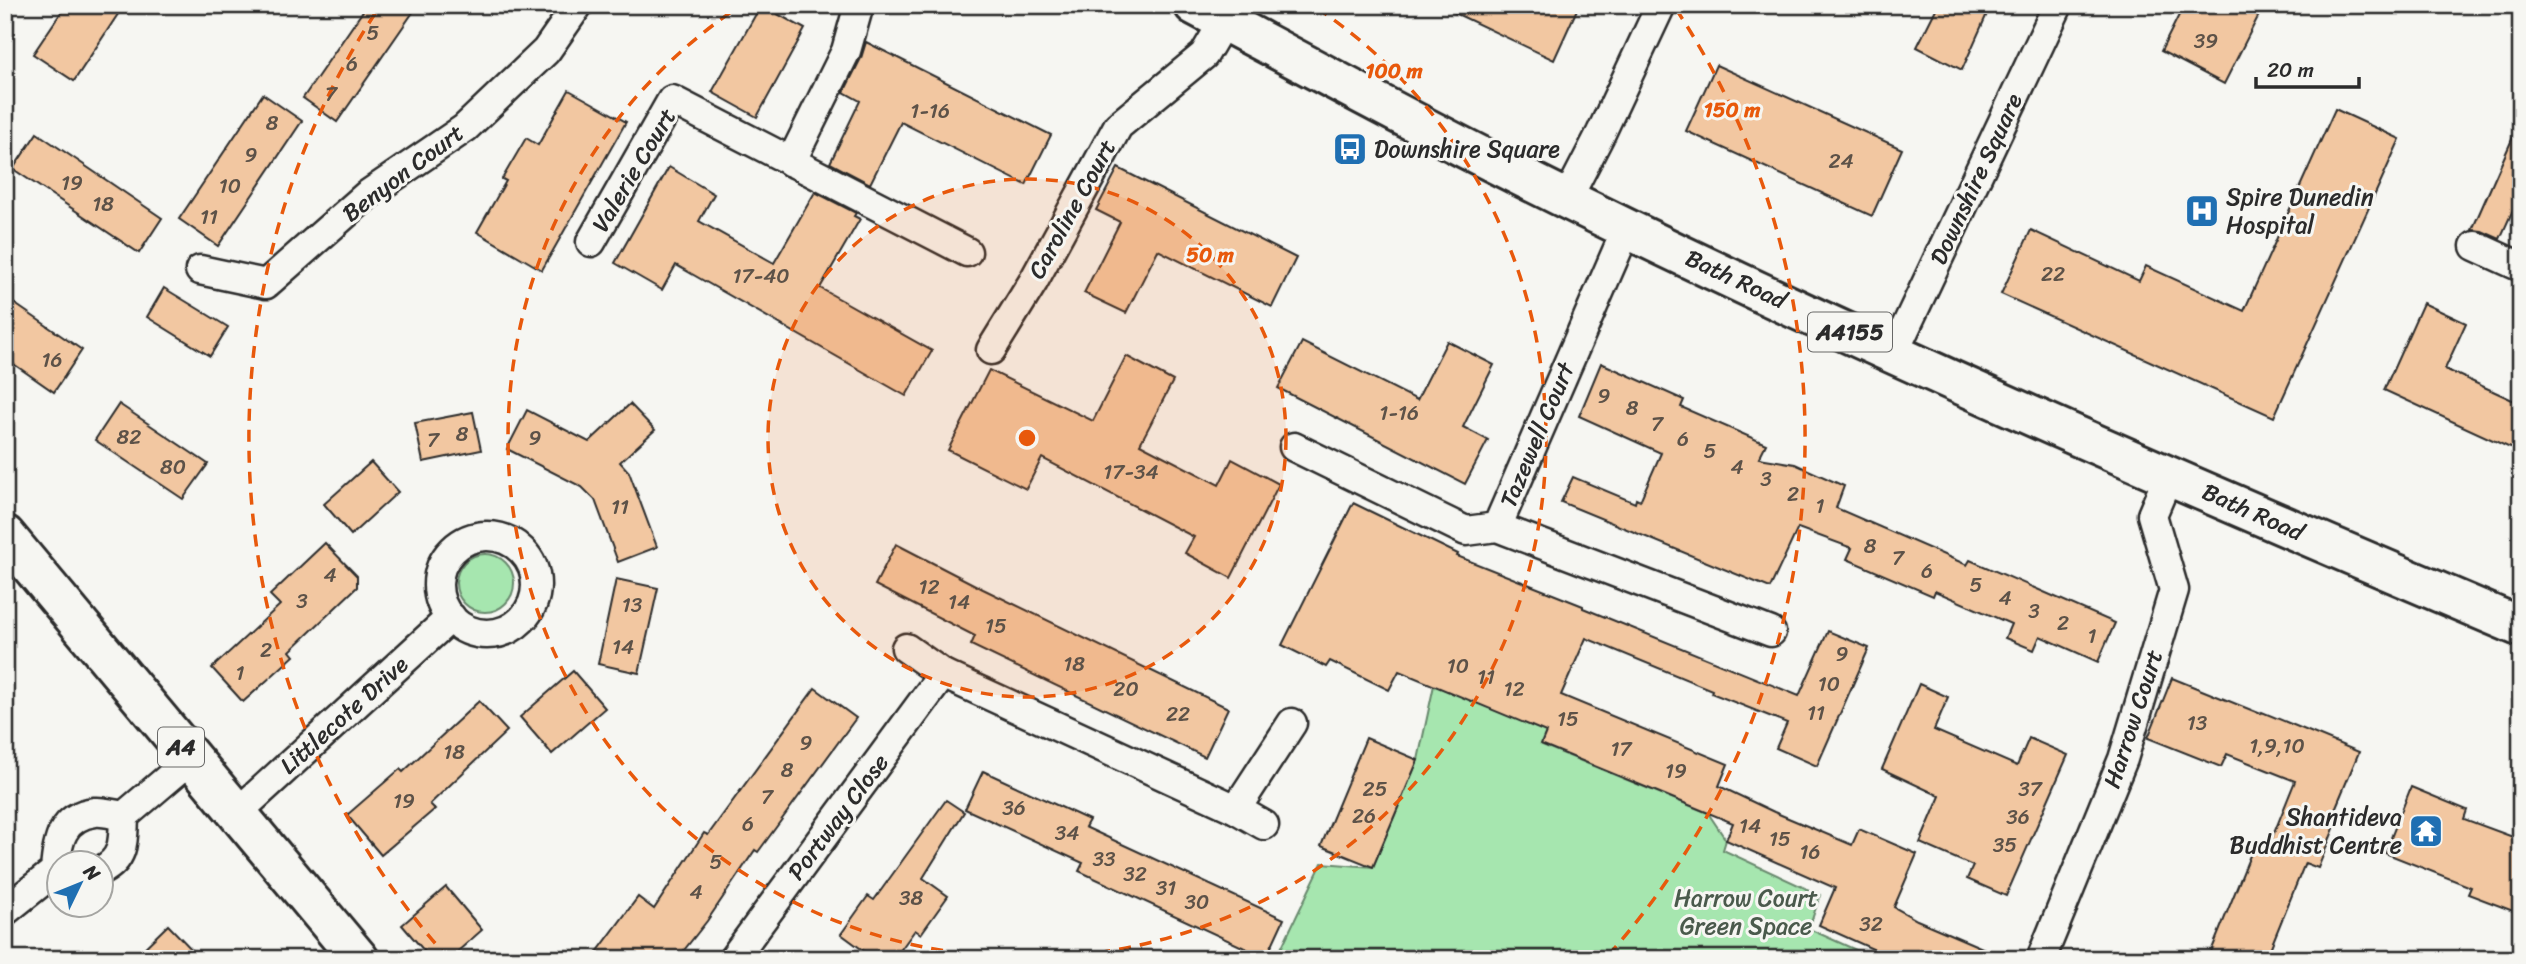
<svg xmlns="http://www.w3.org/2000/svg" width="2526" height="964" viewBox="0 0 2526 964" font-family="Sriracha,sans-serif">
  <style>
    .green { fill: #a6e6af; stroke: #68886d; stroke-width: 2 }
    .building { fill: #f2c7a1; stroke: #2b2b2b; stroke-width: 2 }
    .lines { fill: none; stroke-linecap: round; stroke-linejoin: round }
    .minor-casing { stroke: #2b2b2b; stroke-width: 33 }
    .primary-casing { stroke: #2b2b2b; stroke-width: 44 }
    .minor { stroke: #f6f6f2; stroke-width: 28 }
    .primary { stroke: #f6f6f2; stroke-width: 38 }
    .ring { fill: none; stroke: #e8590c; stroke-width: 3.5; stroke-dasharray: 12 9 }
    .labels { text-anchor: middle; stroke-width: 6; stroke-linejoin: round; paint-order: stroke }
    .number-label { font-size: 21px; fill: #5d5248 }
    .shield { fill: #f6f6f2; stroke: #686867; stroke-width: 2 }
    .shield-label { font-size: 23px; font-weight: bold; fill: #2b2b2b }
    .poi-label { font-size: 24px; fill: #2b2b2b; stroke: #f6f6f2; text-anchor: start }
    .street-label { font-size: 24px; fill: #2b2b2b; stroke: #f6f6f2 }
    .park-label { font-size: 24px; fill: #4a5a4c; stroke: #f6f6f2 }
    .centre { fill: #e8590c; stroke: #f6f6f2; stroke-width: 3.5 }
    .ring-label { font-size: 21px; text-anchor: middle; font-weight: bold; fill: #e8590c; stroke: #f6f6f2; stroke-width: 6; stroke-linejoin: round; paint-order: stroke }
  </style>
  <rect width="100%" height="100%" fill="#f6f6f2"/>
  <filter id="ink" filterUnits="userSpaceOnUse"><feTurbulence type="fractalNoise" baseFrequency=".0143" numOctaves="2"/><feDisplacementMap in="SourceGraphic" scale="14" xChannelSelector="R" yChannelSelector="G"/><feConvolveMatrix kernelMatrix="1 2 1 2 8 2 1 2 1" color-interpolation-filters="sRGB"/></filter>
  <g filter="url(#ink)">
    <g class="green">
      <circle cx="485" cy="583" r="29"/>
      <path d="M 1434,685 L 1546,731 L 1542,745 L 1708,813 L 1726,840 L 1723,850 L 1820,895 L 1809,929 L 1876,959 L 1276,959 L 1322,863 L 1373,867 L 1418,760 Z"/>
    </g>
    <g class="building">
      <path d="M 66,5 L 124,5 L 74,81 L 33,54 Z"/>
      <path d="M 367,5 L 418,5 L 337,122 L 303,98 Z"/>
      <path d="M 761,5 L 805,29 L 757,117 L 712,92 Z"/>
      <path d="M 1438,5 L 1579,5 L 1554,60 Z"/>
      <path d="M 1938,5 L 1991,5 L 1962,70 L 1917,47 Z"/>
      <path d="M 2184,5 L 2264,5 L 2224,84 L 2161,51 Z"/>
      <path d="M 866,42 L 1051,135 L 1026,185 L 901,122 L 870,184 L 830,163 L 860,101 L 844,92 L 861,58 Z"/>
      <path d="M 1716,65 L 1902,149 L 1872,216 L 1686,131 Z"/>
      <path d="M 569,90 L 626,122 L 542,270 L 477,232 L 506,181 L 502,179 L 526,138 L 538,145 Z"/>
      <path d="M 263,94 L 302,121 L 218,246 L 179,219 Z"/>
      <path d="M 2335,109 L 2400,139 L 2274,417 L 2001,294 L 2031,230 L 2139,281 L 2146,266 L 2244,311 Z"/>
      <path d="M 2521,119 L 2521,192 L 2500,239 L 2482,231 L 2472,230 Z"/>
      <path d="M 37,133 L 162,218 L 139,253 L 13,169 Z"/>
      <path d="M 669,167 L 714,194 L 699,221 L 774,263 L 815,192 L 856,213 L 854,216 L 860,219 L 820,288 L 932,351 L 906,396 L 676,265 L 662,290 L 615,263 Z"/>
      <path d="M 1118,168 L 1296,258 L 1272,307 L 1158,250 L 1126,313 L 1084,293 L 1120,222 L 1096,210 Z"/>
      <path d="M 164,288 L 228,327 L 210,356 L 147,317 Z"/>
      <path d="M 5,297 L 82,350 L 54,392 L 5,358 Z"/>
      <path d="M 2423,303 L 2466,323 L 2445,369 L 2521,404 L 2521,453 L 2384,390 Z"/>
      <path d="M 1447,341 L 1494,365 L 1463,427 L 1488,440 L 1465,484 L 1278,388 L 1302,342 L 1417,400 Z"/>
      <path d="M 1126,356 L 1173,381 L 1140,444 L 1219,485 L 1232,459 L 1279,484 L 1231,578 L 1185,553 L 1194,537 L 1042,458 L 1026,489 L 948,450 L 989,370 L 1093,421 Z"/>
      <path d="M 1601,363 L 1684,400 L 1681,407 L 1766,444 L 1759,458 L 1795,464 L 1844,486 L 1836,508 L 1967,565 L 1970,560 L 2115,623 L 2098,662 L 2040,636 L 2034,650 L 2005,638 L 2011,624 L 1935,591 L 1933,596 L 1847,559 L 1852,548 L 1798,528 L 1770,588 L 1561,502 L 1573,477 L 1635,503 L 1636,499 L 1640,501 L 1661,453 L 1579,416 Z"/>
      <path d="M 119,404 L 208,464 L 183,499 L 95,440 Z"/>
      <path d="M 630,404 L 655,430 L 620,462 L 629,472 L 657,547 L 618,562 L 595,500 L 582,487 L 507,449 L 527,410 L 589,442 Z"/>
      <path d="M 473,412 L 481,450 L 423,462 L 415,423 Z"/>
      <path d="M 371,462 L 398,492 L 351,535 L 324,504 Z"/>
      <path d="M 1353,503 L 1458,554 L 1457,556 L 1583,606 L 1583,608 L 1799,696 L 1828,631 L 1869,648 L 1817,766 L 1776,748 L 1787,723 L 1711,693 L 1712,690 L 1586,638 L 1561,695 L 1728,764 L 1719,786 L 1774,812 L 1852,845 L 1859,829 L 1917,854 L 1894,907 L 1917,920 L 2008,959 L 1895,959 L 1819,925 L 1835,888 L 1726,840 L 1733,823 L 1541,744 L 1546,732 L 1399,671 L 1389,690 L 1330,661 L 1326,667 L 1282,645 Z"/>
      <path d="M 325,543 L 357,576 L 357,587 L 290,651 L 294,656 L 243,702 L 212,668 L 280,605 L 270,595 Z"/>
      <path d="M 896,544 L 983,589 L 1228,708 L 1205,757 L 971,645 L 975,636 L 875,585 Z"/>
      <path d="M 616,579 L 658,588 L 639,673 L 598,664 Z"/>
      <path d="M 573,671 L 605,708 L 552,754 L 520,717 Z"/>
      <path d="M 2172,678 L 2261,714 L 2262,712 L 2359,752 L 2333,814 L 2339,816 L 2318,868 L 2305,863 L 2266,959 L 2208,959 L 2255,843 L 2268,848 L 2295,781 L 2227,754 L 2221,767 L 2148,738 Z"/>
      <path d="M 1919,684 L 1948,697 L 1934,730 L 2017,766 L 2029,738 L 2068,755 L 2006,896 L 1967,879 L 1973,866 L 1920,843 L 1940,796 L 1882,769 Z"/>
      <path d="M 815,688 L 856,718 L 758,852 L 755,850 L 707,921 L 677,959 L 592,959 L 638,897 L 654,909 L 704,833 L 708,835 Z"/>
      <path d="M 479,701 L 507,731 L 430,804 L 435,809 L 381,855 L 347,815 L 400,769 L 403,772 Z"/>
      <path d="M 1366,738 L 1418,760 L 1373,867 L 1321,846 Z"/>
      <path d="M 983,771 L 1089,820 L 1085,827 L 1284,919 L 1266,958 L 1079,871 L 1083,863 L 965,809 Z"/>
      <path d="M 2411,787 L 2467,810 L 2464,819 L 2521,840 L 2521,914 L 2468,894 L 2471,887 L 2385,853 Z"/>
      <path d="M 946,800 L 964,812 L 923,878 L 948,896 L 921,934 L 915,930 L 894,959 L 875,959 L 841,934 L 868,896 L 874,900 Z"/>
      <path d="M 446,887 L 482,930 L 449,959 L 431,959 L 402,925 Z"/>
      <path d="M 168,925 L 201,959 L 133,959 Z"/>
    </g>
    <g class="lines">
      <g class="minor-casing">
        <g id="minor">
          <path d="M 791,162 L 846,51 L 859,5"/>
          <path d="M 1567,199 L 1601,133 L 1661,5"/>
          <path d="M 591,242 L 672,100 L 967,252"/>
          <path d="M 2475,246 L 2521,267"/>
          <path d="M 200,270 L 266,284 L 367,195 L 465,128 L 546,51 L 578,5"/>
          <path d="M 991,350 L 1033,282 L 1118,126 L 1204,55 L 1224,21"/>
          <path d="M 1894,352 L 2058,5"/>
          <path d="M 1294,447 L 1466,531 L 1497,527 L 1771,632"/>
          <path d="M 1497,527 L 1627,228"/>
          <circle cx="487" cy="585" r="49"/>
          <path d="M 906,648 L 943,674 L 1236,809 L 1264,825"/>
          <path d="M 1236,809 L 1292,723"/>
          <path d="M 237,813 L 451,617"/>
          <path d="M 102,870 C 125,858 123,840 124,816"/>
          <path d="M 5,911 L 55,871 C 57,843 61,816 95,812 C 104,811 115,815 124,816 L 191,759"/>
          <path d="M 733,959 L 943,674"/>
          <path d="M 2041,959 L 2123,759 L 2174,590 L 2152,515 L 2169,475"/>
        </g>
      </g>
      <g class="primary-casing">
        <g id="primary">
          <path d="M 1194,5 C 1303,63 1411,122 1520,176 C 1847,340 2184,484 2521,627"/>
          <path d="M 5,535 L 359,959"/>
        </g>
      </g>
      <use href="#minor" class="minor"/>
      <use href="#primary" class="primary"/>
    </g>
  </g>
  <circle cx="1027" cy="438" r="259" fill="#e8590c" fill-opacity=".12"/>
  <g class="ring">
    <circle cx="1027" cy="438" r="259"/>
    <path d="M1317 8A519 519 0 1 1 737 8"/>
    <path d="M449 959A778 778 0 0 1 378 9M1676 9A778 778 0 0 1 1605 959"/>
  </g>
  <defs>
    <g id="bus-square" transform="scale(1.75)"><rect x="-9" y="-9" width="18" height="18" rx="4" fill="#1f6fb2" stroke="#f6f6f2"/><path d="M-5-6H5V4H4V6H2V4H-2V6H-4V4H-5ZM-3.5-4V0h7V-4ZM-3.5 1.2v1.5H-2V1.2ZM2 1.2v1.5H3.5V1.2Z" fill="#fff"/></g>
    <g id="hospital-square" transform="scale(1.75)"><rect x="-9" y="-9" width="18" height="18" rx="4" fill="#1f6fb2" stroke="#f6f6f2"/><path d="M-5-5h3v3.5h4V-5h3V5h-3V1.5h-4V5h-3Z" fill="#fff"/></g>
    <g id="temple-square" transform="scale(1.75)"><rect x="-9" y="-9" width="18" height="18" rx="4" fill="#1f6fb2" stroke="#f6f6f2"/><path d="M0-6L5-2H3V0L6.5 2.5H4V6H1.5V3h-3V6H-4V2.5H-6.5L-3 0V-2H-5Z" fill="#fff"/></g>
  </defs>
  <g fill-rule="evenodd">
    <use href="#bus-square" x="1350" y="149"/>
    <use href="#hospital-square" x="2202" y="211"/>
    <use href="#temple-square" x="2426" y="831"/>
  </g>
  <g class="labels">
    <g class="number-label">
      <text x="373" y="40">5</text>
      <text x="2206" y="48">39</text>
      <text x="352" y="71">6</text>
      <text x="331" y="101">7</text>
      <text x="930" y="118">1-16</text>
      <text x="272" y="130">8</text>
      <text x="251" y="162">9</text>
      <text x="1841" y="168">24</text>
      <text x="72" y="190">19</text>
      <text x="230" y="193">10</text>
      <text x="103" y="211">18</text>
      <text x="209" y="224">11</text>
      <text x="2053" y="281">22</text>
      <text x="761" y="283">17-40</text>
      <text x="52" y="367">16</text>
      <text x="1604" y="403">9</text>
      <text x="1632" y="415">8</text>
      <text x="1399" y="420">1-16</text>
      <text x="1657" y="431">7</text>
      <text x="462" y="441">8</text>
      <text x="129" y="444">82</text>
      <text x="535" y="445">9</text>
      <text x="1683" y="446">6</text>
      <text x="433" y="447">7</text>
      <text x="1710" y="458">5</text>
      <text x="173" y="474">80</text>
      <text x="1737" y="474">4</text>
      <text x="1131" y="479">17-34</text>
      <text x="1766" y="486">3</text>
      <text x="1793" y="501">2</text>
      <text x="1820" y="513">1</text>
      <text x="620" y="514">11</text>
      <text x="1870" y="553">8</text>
      <text x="1898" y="565">7</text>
      <text x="1927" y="578">6</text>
      <text x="330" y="582">4</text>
      <text x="1976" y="592">5</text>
      <text x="929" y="594">12</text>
      <text x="2005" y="605">4</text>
      <text x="302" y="608">3</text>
      <text x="959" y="609">14</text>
      <text x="632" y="612">13</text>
      <text x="2034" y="618">3</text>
      <text x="2063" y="630">2</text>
      <text x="996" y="633">15</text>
      <text x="2092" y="643">1</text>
      <text x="623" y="654">14</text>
      <text x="266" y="657">2</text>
      <text x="1842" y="661">9</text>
      <text x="1074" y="671">18</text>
      <text x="1458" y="673">10</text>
      <text x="240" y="680">1</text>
      <text x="1486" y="684">11</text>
      <text x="1829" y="691">10</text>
      <text x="1126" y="696">20</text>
      <text x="1514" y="696">12</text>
      <text x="1816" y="720">11</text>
      <text x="1178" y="721">22</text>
      <text x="1568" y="726">15</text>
      <text x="2197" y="730">13</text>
      <text x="806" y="750">9</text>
      <text x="2277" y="753">1,9,10</text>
      <text x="1621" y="756">17</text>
      <text x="454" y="759">18</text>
      <text x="787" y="777">8</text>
      <text x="1676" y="778">19</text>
      <text x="1375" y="796">25</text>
      <text x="2030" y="796">37</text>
      <text x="767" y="804">7</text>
      <text x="404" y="808">19</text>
      <text x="1014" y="815">36</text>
      <text x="1364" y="823">26</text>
      <text x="2018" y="824">36</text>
      <text x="748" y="831">6</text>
      <text x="1750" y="833">14</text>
      <text x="1067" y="840">34</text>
      <text x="1780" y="846">15</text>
      <text x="2005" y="852">35</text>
      <text x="1810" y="859">16</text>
      <text x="1104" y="866">33</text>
      <text x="716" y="869">5</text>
      <text x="1135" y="881">32</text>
      <text x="1166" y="895">31</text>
      <text x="696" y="899">4</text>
      <text x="911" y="905">38</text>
      <text x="1197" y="909">30</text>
      <text x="1871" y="931">32</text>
    </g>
    <g class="shield">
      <rect x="1808" y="312.5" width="84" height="39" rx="5"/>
      <rect x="158" y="727.5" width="46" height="39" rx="5"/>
    </g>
    <g class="shield-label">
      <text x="1850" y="340">A4155</text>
      <text x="181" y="755">A4</text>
    </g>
    <g class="poi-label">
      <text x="1374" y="157">Downshire Square</text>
      <text x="2226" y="205">Spire Dunedin<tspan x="2226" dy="28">Hospital</tspan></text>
      <text x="2402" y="825" text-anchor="end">Shantideva<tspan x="2402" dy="28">Buddhist Centre</tspan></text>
    </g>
    <g class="street-label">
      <text transform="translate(634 170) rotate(-59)" y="8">Valerie Court</text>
      <text transform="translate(403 173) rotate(-37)" y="8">Benyon Court</text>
      <text transform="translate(1976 179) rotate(-65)" y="8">Downshire Square</text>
      <text transform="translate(1072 209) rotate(-61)" y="8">Caroline Court</text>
      <text transform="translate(1736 279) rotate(25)" y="8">Bath Road</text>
      <text transform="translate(1537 435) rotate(-67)" y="8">Tazewell Court</text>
      <text transform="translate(2253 512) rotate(24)" y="8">Bath Road</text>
      <text transform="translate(344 715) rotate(-42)" y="8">Littlecote Drive</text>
      <text transform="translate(2133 719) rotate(-72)" y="8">Harrow Court</text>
      <text transform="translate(838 817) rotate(-53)" y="8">Portway Close</text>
    </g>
    <g class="park-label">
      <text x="1746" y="906">Harrow Court<tspan x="1746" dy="28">Green Space</tspan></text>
    </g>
  </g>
  <circle cx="1027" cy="438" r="10" class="centre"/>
  <g class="ring-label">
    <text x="1394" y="78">100 m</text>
    <text x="1732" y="117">150 m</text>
    <text x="1210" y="262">50 m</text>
  </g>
  <rect width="2526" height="964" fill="none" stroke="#f6f6f2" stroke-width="28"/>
  <rect x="14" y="14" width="2498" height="936" fill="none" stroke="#2b2b2b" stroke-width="2.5" filter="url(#ink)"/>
  <g transform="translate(80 884) rotate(47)"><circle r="33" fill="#f6f6f2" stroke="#a5a5a2" stroke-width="2"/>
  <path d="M0-5L12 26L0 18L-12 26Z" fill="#1f6fb2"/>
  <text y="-10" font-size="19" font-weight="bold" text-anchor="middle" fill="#2b2b2b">N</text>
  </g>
  <path d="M2256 77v10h103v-10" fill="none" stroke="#2b2b2b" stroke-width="3.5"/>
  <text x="2267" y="77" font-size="21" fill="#2b2b2b" stroke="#f6f6f2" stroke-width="5" paint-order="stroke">20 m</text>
</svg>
